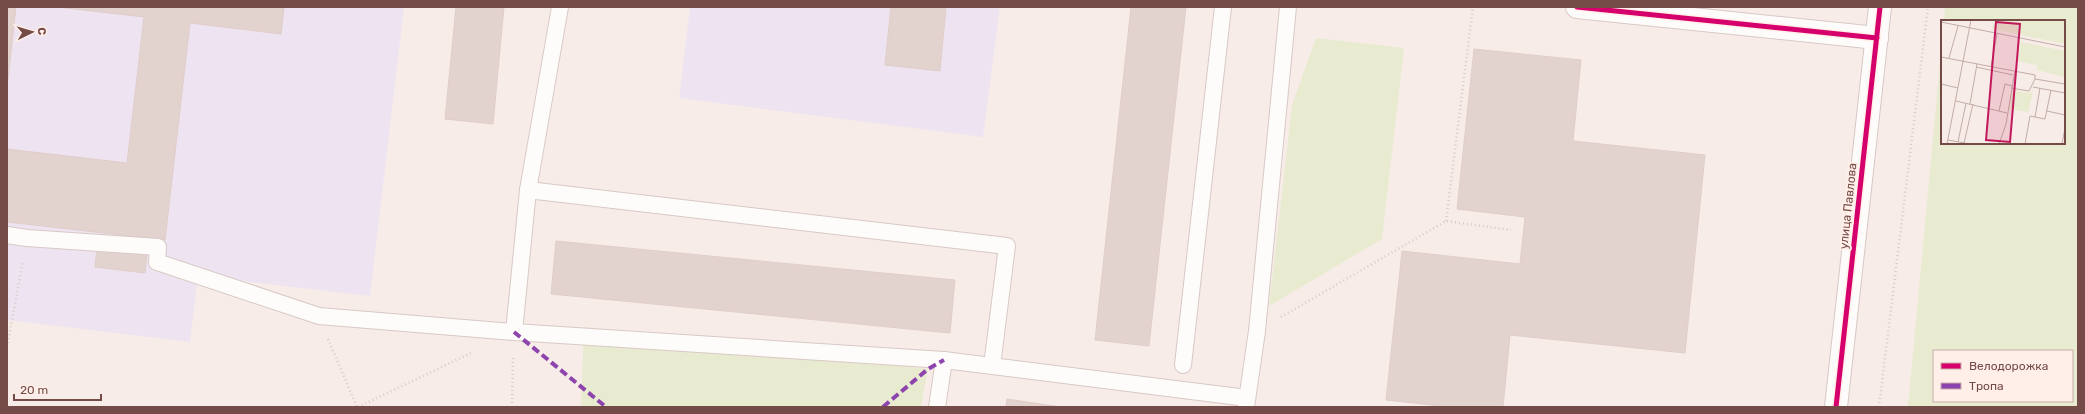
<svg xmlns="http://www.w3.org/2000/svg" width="2085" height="414" viewBox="0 0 2085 414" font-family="Rubik,sans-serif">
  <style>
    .education { fill: #eee4f1 }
    .green { fill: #e9ebd1; fill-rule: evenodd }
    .building { fill: #e3d3cf; stroke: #e0cdc9 }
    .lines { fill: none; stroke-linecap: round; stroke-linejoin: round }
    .lane-casing { stroke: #d8c9c5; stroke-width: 18 }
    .street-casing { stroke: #d8c9c5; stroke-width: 24 }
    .secondary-casing { stroke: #d7c8c4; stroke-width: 24 }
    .path { stroke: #d7cbc9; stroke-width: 2.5; stroke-dasharray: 1 3; stroke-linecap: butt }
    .lane { stroke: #fefcfb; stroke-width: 16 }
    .street { stroke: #fefcfb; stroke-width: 22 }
    .secondary { stroke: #fefcfb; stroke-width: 22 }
    .quiet { stroke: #8e44ad; stroke-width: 4; stroke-dasharray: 8 4; stroke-linecap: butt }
    .cycleway-casing { stroke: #ffefe8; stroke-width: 8 }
    .cycleway { stroke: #d6006c; stroke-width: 5 }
    .labels { text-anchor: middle; stroke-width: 4; stroke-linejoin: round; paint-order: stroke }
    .street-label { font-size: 12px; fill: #744b47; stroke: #ffefe8 }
    .inset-road { fill: none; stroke: #c3aca7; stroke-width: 1 }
    .view { fill: #c2185b; fill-opacity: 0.15; stroke: #c2185b; stroke-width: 2 }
    .inset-edge { fill: none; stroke: #744b47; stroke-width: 2 }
  </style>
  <rect width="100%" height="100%" fill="#f7ece7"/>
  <g class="education">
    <path d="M 7,7 L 404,7 L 370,296 L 198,276 L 190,342 L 7,320 Z"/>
    <path d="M 690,7 L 1000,7 L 983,137 L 679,98 Z"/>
  </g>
  <g class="green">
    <path d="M 1945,7 L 2078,7 L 2078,407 L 1908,407 L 1942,41 L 1942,143 L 2064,143 L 2064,21 L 1944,21 ZM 1934,351 L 2072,351 L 2072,401 L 1934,401 Z"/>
    <path d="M 1316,38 L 1404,48 L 1382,239 L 1269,306 L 1292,105 Z"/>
    <path d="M 584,327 L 928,369 L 921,407 L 581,407 Z"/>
  </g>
  <g class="building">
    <path d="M 7,7 L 16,7 L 7,88 Z"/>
    <path d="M 57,7 L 284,7 L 281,34 L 190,23 L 165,240 L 7,222 L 7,149 L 127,163 L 144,17 Z"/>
    <path d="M 456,7 L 504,7 L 493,124 L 445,119 Z"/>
    <path d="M 891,7 L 946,7 L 940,71 L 885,65 Z"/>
    <path d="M 1131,7 L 1186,7 L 1149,346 L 1095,340 Z"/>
    <path d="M 1474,49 L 1581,60 L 1573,141 L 1705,155 L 1685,353 L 1510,335 L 1503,407 L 1450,407 L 1386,400 L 1402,251 L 1520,264 L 1525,217 L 1457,209 Z"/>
    <path d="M 556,241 L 955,280 L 950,333 L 551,294 Z"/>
    <path d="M 97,247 L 147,253 L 145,273 L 95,267 Z"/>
    <path d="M 1007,399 L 1061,407 L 1006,407 Z"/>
  </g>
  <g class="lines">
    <g class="lane-casing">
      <g id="lane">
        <path d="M 528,190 L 1007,246 L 992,366"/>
        <path d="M 7,235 L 27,238 L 158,247 L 157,262 L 319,316 L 514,332 L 944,360 L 1247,398"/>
        <path d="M 514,332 L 528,190 L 560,7"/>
        <path d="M 1183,365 L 1223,7"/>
        <path d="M 937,407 L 944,360"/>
        <path d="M 1246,407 L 1257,331 L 1288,7"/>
      </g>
    </g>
    <g class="street-casing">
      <path id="street" d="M 1577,7 L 1877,38"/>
    </g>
    <g class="secondary-casing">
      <path id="secondary" d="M 1836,407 L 1880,7"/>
    </g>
    <g class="path">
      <path d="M 1446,221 L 1473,7"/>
      <path d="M 1281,317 L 1446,221 L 1511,230"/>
      <path d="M 328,339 L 357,407"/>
      <path d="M 7,347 L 23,261"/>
      <path d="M 358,407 L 471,353"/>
      <path d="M 512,407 L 513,356"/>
      <path d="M 1879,407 L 1928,7"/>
    </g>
    <use href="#lane" class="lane"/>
    <use href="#street" class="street"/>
    <use href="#secondary" class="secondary"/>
    <g class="quiet">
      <path d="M 514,332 L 606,407"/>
      <path d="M 883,407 L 928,369 L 944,360"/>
    </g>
    <g class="cycleway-casing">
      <g id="cycleway">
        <path d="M 1577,7 L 1877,38"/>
        <path d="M 1836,407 L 1880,7"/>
      </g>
    </g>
    <use href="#cycleway" class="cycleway"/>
  </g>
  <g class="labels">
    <g class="street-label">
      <text transform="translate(1848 206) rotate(-84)" y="4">улица Павлова</text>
    </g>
  </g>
  <g transform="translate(1941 20)">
    <rect width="124" height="124" fill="#f7ece7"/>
    <path d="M 53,0 L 124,0 L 124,24 L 51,9 ZM 80,22 L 124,31 L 124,57 L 96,50 L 96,45 L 76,41 ZM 71,69 L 84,73 L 92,72 L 87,92 L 67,89 Z" fill="#e9ebd1"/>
    <path class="inset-road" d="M 0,2 L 124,27M 0,37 L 94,55 L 94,59 L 124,64M 8,38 L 17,6M 35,47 L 72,55M 50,47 L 56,14M 0,64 L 17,68M 92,67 L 124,73M 70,68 L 88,71 L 94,59M 15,81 L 66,93M 29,84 L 36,44M 58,91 L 64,64 L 71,66M 106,91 L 124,95M 94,97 L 99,68M 7,120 L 29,124M 17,122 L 25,83M 23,123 L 32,84M 6,124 L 30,0M 58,124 L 65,104 L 74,51M 84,124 L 89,96 L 104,99 L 110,70M 121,124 L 124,108"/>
    <path class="view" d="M 55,2 L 79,4 L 69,122 L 45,120 Z"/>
    <rect width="124" height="124" class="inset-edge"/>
  </g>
  <rect width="2085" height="414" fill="none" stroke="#744b47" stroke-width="16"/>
  <rect x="1933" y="350" width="140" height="52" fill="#ffefe8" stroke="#c7ada8"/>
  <rect x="1941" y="363" width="20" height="6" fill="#d6006c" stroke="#c7ada8"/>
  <text x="1969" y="370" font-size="12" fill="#744b47">Велодорожка</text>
  <rect x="1941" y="383" width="20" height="6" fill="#8e44ad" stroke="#c7ada8"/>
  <text x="1969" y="390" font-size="12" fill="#744b47">Тропа</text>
  <g transform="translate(32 32) rotate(85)" stroke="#ffefe8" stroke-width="3" paint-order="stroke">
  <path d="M0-3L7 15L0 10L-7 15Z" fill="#744b47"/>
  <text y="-6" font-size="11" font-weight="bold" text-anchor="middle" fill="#744b47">С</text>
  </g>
  <path d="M14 394v6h87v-6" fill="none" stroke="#744b47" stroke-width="2"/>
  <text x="20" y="394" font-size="12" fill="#744b47" stroke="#ffefe8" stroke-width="3" paint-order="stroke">20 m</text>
</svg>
